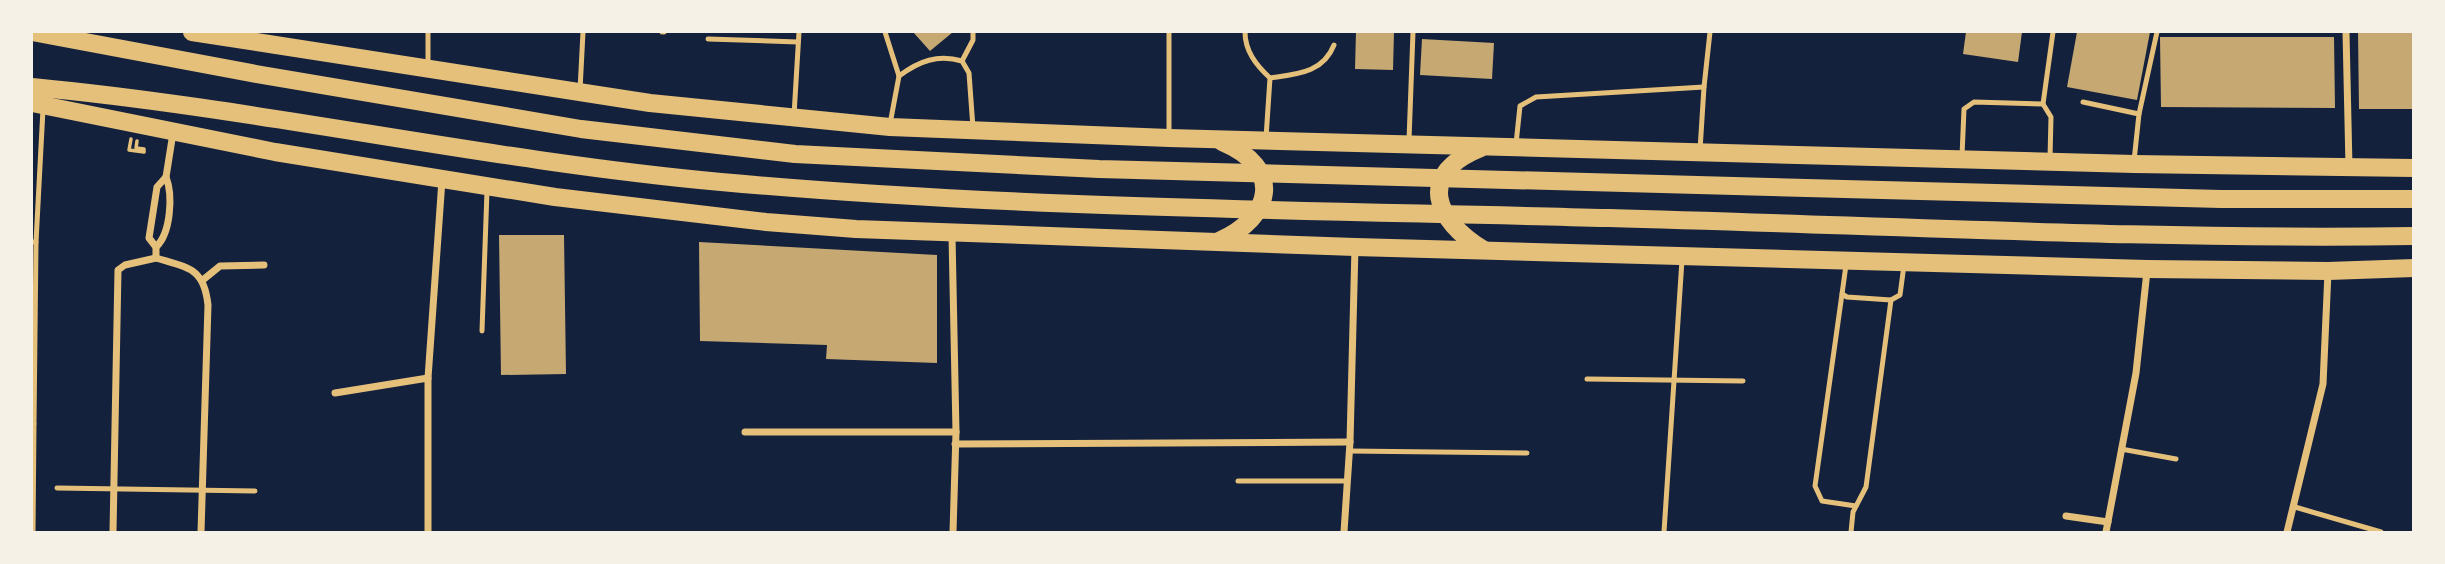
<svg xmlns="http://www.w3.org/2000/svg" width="2445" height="564" viewBox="0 0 2445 564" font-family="'Fira Sans Condensed',sans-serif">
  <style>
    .building { fill: #c6a872 }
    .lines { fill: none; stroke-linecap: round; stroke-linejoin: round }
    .path { stroke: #e5c07b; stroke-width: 3.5 }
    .service { stroke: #e5c07b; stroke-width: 5 }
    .minor { stroke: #e5c07b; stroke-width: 7 }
    .primary { stroke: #e5c07b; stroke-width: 18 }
  </style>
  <rect width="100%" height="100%" fill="#14213d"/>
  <g class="building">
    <path d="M 913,32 L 953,32 L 930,51 Z"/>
    <path d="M 1356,32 L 1394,32 L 1393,70 L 1355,69 Z"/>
    <path d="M 1966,32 L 2022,32 L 2018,62 L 1963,54 Z"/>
    <path d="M 2077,32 L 2150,32 L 2137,100 L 2067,87 Z"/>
    <path d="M 2358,32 L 2414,32 L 2414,109 L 2359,109 Z"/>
    <path d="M 2160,37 L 2334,37 L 2335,108 L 2161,107 Z"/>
    <path d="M 1422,39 L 1494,43 L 1492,79 L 1420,75 Z"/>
    <path d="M 499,235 L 564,235 L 566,374 L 501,375 Z"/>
    <path d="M 699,242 L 937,255 L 937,363 L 826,359 L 827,345 L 700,341 Z"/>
  </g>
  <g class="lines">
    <path class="path" d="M 131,139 L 129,150 L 144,152 L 144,149 L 136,148 L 137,141"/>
    <g class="service">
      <path d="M 662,32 L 664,32"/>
      <path d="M 885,32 L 899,76"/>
      <path d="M 1169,32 L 1169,135"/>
      <path d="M 1245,32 C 1245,51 1256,65 1270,78 L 1266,138"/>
      <path d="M 708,39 L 798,42"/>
      <path d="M 962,61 L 973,40 L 973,32"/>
      <path d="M 428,65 L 428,32"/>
      <path d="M 1270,78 C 1297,74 1323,73 1334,45"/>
      <path d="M 1704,87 L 1710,32"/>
      <path d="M 580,90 L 583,32"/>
      <path d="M 2083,102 L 2139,114 L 2134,161"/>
      <path d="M 2043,104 L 2053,32"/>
      <path d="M 2139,114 L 2157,32"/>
      <path d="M 794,115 L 799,32"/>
      <path d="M 890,124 L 899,76 C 919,61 938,54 962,61 L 969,73 L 973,128"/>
      <path d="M 1409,140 L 1413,32"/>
      <path d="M 1516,144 L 1520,106 L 1536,97 L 1704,87 L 1700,150"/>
      <path d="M 1962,156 L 1964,109 L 1974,102 L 2043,104 L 2051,117 L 2050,158"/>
      <path d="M 32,242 L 36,242 L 43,109"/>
      <path d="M 1846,265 L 1842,294 L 1847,297 L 1891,300 L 1900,295 L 1904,265"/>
      <path d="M 1842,294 L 1815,486 L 1822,501 L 1856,506"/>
      <path d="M 482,331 L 487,191"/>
      <path d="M 1587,379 L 1743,381"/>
      <path d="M 34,424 L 36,242"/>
      <path d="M 2121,449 L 2176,459"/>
      <path d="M 1349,451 L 1527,453"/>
      <path d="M 1238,481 L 1347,481"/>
      <path d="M 57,488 L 255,491"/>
      <path d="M 2295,507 L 2381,532"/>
      <path d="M 33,532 L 34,424"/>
      <path d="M 1664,532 L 1682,260"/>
      <path d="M 1851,532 L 1853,512 L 1866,487 L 1891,300"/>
    </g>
    <g class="minor">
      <path d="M 2346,32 L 2349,167"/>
      <path d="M 173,133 L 166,177 L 157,187 L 149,238 L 156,247 L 156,258 C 189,268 204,268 208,305 L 201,532"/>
      <path d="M 952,235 L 956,432 L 953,532"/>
      <path d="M 156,247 C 171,233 173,195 166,177"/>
      <path d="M 204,279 L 220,266 L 264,265"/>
      <path d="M 335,393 L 428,378"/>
      <path d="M 745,432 L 956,432"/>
      <path d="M 955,444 L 1350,442"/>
      <path d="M 2066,516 L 2108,522"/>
      <path d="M 113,532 L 118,270 L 125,265 L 156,258"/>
      <path d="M 428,532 L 428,378 L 442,180"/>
      <path d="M 1344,532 L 1350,442 L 1355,247"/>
      <path d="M 2106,532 L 2136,373 L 2147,271"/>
      <path d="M 2287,532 L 2323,384 L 2328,272"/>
    </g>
    <g class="primary">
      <path d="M 32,32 L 256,74 L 581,129 L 795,154 L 1099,169 L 2221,199 L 2414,199"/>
      <path d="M 192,32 L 650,103 L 890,127 L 1169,138 L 2134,164 L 2414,168"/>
      <path d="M 32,87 C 263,109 490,161 721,182 C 1016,209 1313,210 1609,218 C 1877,225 2146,240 2414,236"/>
      <path d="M 32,103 L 275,152 L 555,197 L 766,222 L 856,229 L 1355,247 L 2147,269 L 2328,271 L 2414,268"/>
      <path d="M 1481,148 C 1416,174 1434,220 1484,250"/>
      <path d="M 1219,241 C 1273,217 1284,168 1222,142"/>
    </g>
  </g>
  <rect width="2445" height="564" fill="none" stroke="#f6f1e7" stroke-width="66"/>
</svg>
